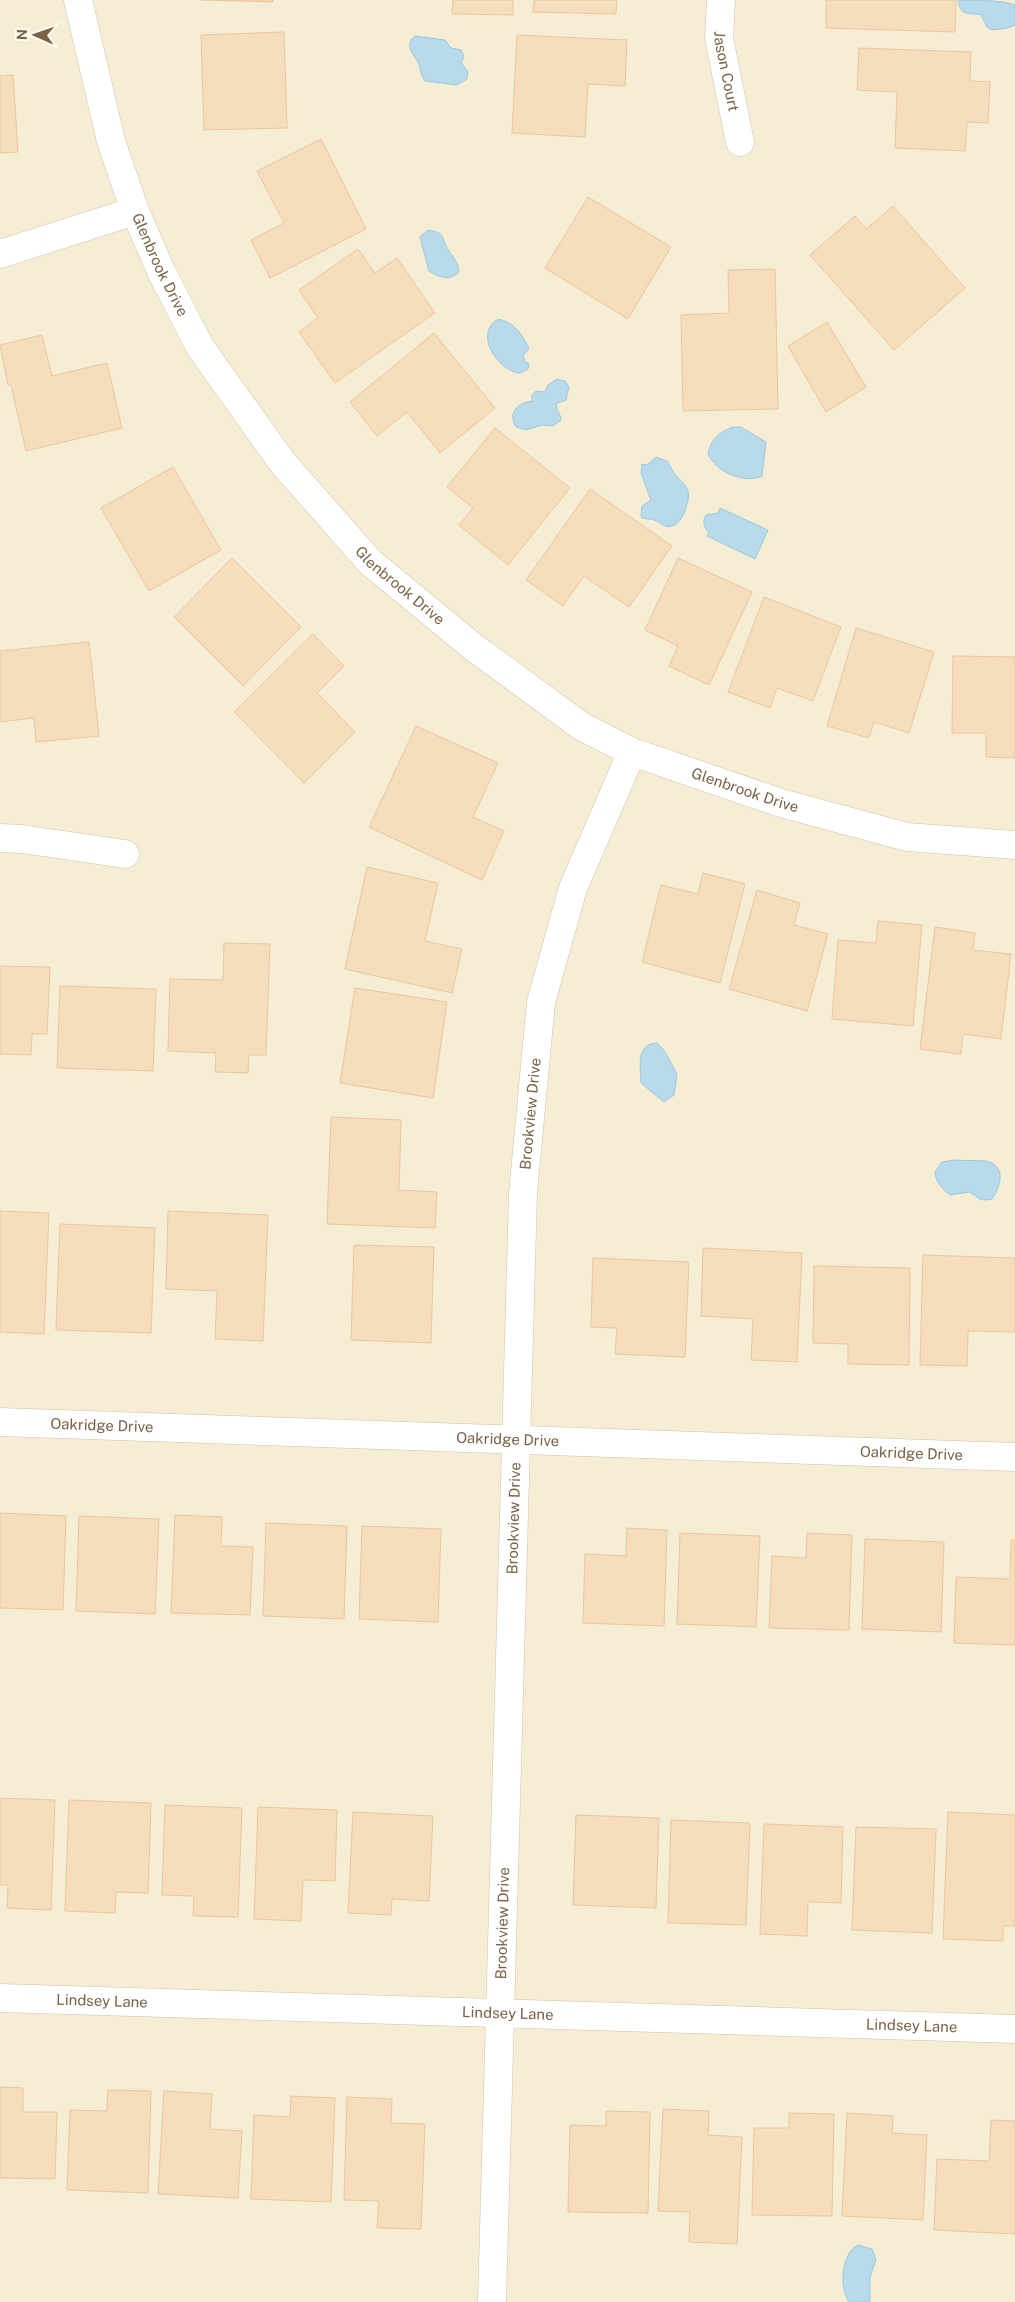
<svg xmlns="http://www.w3.org/2000/svg" width="1015" height="2302" viewBox="0 0 1015 2302" font-family="'Public Sans',sans-serif">
  <style>
    .residential { fill: #f6edd5 }
    .water { fill: #b9daea; stroke: #9ec8dd }
    .building { fill: #f6ddbc; stroke: #eac79b }
    .lines { fill: none; stroke-linecap: round; stroke-linejoin: round }
    .street-casing { stroke: #d2c2ab; stroke-width: 29 }
    .street { stroke: #fff; stroke-width: 28 }
    .labels { text-anchor: middle; stroke-width: 4; stroke-linejoin: round; paint-order: stroke }
    .street-label { font-size: 15px; fill: #7b6348; stroke: #fffbef }
  </style>
  <rect width="100%" height="100%" fill="#fef9e7"/>
  <rect class="residential" x="0" y="0" width="1015" height="2302"/>
  <g class="water">
    <path d="M 958,0 C 974,0 1002,0 1015,5 L 1015,25 L 1008,28 L 992,30 L 987,27 L 981,15 C 967,12 961,17 958,0 Z"/>
    <path d="M 415,36 L 445,40 L 451,48 L 461,50 L 464,57 L 461,62 L 468,72 L 467,79 L 457,85 L 425,81 C 421,75 421,71 419,65 C 416,55 402,47 415,36 Z"/>
    <path d="M 428,230 C 446,232 441,239 449,251 C 454,259 458,262 459,272 C 449,282 439,277 429,271 L 420,237 Z"/>
    <path d="M 498,319 C 514,322 522,334 529,348 L 523,356 L 525,362 L 529,364 L 528,369 C 524,371 521,374 517,373 C 496,367 474,334 498,319 Z"/>
    <path d="M 557,379 L 565,381 L 569,387 L 566,400 L 557,403 C 555,411 561,413 561,420 L 553,426 L 542,425 L 526,430 L 516,427 C 507,412 518,403 532,401 L 532,395 L 536,391 L 545,392 L 548,385 Z"/>
    <path d="M 733,427 L 741,427 L 766,442 L 762,476 C 744,484 716,472 708,454 C 710,439 721,431 733,427 Z"/>
    <path d="M 656,457 L 667,461 C 671,466 673,474 678,478 C 691,489 690,496 685,511 C 683,517 678,524 672,526 C 664,528 660,522 654,520 C 651,519 646,519 642,518 L 641,515 L 642,506 L 651,500 L 641,473 L 642,464 L 647,465 Z"/>
    <path d="M 720,508 L 768,530 L 755,559 L 707,536 L 709,533 C 704,527 702,522 706,515 L 718,513 Z"/>
    <path d="M 657,1043 C 666,1050 671,1064 677,1074 L 674,1095 L 664,1102 L 641,1083 C 641,1067 635,1044 657,1043 Z"/>
    <path d="M 954,1160 C 964,1161 975,1160 985,1161 C 1007,1165 1001,1186 992,1199 C 977,1202 980,1197 969,1192 L 950,1195 C 943,1189 935,1182 935,1172 L 942,1162 Z"/>
    <path d="M 858,2245 L 872,2249 L 876,2260 L 870,2277 L 870,2302 L 849,2302 C 839,2288 841,2253 858,2245 Z"/>
  </g>
  <g class="building">
    <path d="M 201,0 L 273,0 L 273,2 Z"/>
    <path d="M 453,0 L 513,0 L 513,15 L 452,14 Z"/>
    <path d="M 534,0 L 617,0 L 616,14 L 533,12 Z"/>
    <path d="M 826,0 L 956,0 L 955,32 L 826,28 Z"/>
    <path d="M 284,32 L 287,128 L 204,130 L 201,35 Z"/>
    <path d="M 517,35 L 627,40 L 625,86 L 588,84 L 585,137 L 512,133 Z"/>
    <path d="M 859,48 L 971,52 L 970,81 L 990,82 L 988,123 L 967,122 L 965,151 L 895,148 L 897,92 L 857,90 Z"/>
    <path d="M 13,75 L 18,152 L 0,153 L 0,76 Z"/>
    <path d="M 321,139 L 366,229 L 270,278 L 251,240 L 284,223 L 257,171 Z"/>
    <path d="M 588,197 L 671,247 L 628,319 L 545,268 Z"/>
    <path d="M 893,206 L 965,288 L 894,350 L 810,255 L 855,216 L 866,229 Z"/>
    <path d="M 358,249 L 375,273 L 397,258 L 435,313 L 335,383 L 299,332 L 318,318 L 299,290 Z"/>
    <path d="M 775,269 L 778,409 L 683,411 L 681,315 L 729,313 L 728,270 Z"/>
    <path d="M 827,322 L 866,387 L 826,412 L 788,346 Z"/>
    <path d="M 434,333 L 495,408 L 440,453 L 407,412 L 377,436 L 350,402 Z"/>
    <path d="M 42,335 L 52,376 L 107,363 L 122,428 L 26,451 L 11,385 L 8,385 L 0,345 Z"/>
    <path d="M 495,428 L 570,488 L 508,565 L 459,525 L 473,508 L 447,487 Z"/>
    <path d="M 173,467 L 221,550 L 149,591 L 101,508 Z"/>
    <path d="M 590,489 L 672,546 L 629,607 L 584,576 L 563,606 L 526,580 Z"/>
    <path d="M 232,558 L 301,627 L 243,686 L 174,617 Z"/>
    <path d="M 678,558 L 752,592 L 709,685 L 669,666 L 678,646 L 645,630 Z"/>
    <path d="M 764,597 L 841,627 L 813,701 L 777,688 L 770,708 L 728,692 Z"/>
    <path d="M 856,628 L 934,652 L 909,733 L 874,722 L 869,738 L 827,726 Z"/>
    <path d="M 313,634 L 344,666 L 317,693 L 355,732 L 304,783 L 234,712 Z"/>
    <path d="M 89,642 L 99,736 L 36,742 L 34,718 L 0,722 L 0,651 Z"/>
    <path d="M 953,656 L 1015,657 L 1015,758 L 986,757 L 986,733 L 952,733 Z"/>
    <path d="M 416,726 L 498,763 L 473,817 L 504,831 L 482,880 L 369,827 Z"/>
    <path d="M 367,867 L 438,883 L 425,941 L 462,949 L 452,993 L 345,969 Z"/>
    <path d="M 703,873 L 745,884 L 720,983 L 642,962 L 661,885 L 698,894 Z"/>
    <path d="M 757,890 L 800,903 L 794,925 L 828,934 L 807,1011 L 729,989 Z"/>
    <path d="M 878,921 L 922,925 L 913,1026 L 832,1019 L 838,940 L 876,943 Z"/>
    <path d="M 935,927 L 975,933 L 973,950 L 1011,954 L 1001,1039 L 963,1034 L 961,1054 L 920,1049 Z"/>
    <path d="M 224,943 L 270,944 L 266,1055 L 249,1055 L 248,1073 L 215,1072 L 216,1053 L 168,1051 L 170,979 L 223,980 Z"/>
    <path d="M 0,966 L 50,967 L 47,1034 L 32,1034 L 31,1055 L 0,1054 Z"/>
    <path d="M 60,986 L 156,989 L 153,1071 L 57,1068 Z"/>
    <path d="M 355,988 L 447,1002 L 433,1098 L 340,1083 Z"/>
    <path d="M 331,1117 L 401,1120 L 399,1190 L 437,1192 L 435,1228 L 327,1224 Z"/>
    <path d="M 0,1211 L 49,1213 L 44,1334 L 0,1332 Z"/>
    <path d="M 168,1211 L 268,1215 L 263,1341 L 215,1339 L 217,1291 L 166,1289 Z"/>
    <path d="M 60,1224 L 155,1228 L 151,1333 L 56,1330 Z"/>
    <path d="M 354,1245 L 434,1247 L 431,1343 L 351,1340 Z"/>
    <path d="M 703,1248 L 802,1253 L 797,1362 L 751,1360 L 753,1319 L 701,1316 Z"/>
    <path d="M 923,1255 L 1015,1258 L 1015,1332 L 968,1331 L 967,1366 L 920,1365 Z"/>
    <path d="M 593,1258 L 689,1262 L 685,1357 L 615,1354 L 617,1328 L 591,1327 Z"/>
    <path d="M 814,1266 L 910,1268 L 909,1365 L 848,1364 L 848,1344 L 813,1343 Z"/>
    <path d="M 0,1513 L 66,1516 L 63,1610 L 0,1608 Z"/>
    <path d="M 175,1515 L 222,1517 L 221,1546 L 253,1547 L 250,1615 L 171,1613 Z"/>
    <path d="M 79,1516 L 159,1519 L 155,1614 L 76,1611 Z"/>
    <path d="M 266,1523 L 347,1526 L 344,1619 L 263,1616 Z"/>
    <path d="M 362,1526 L 441,1529 L 438,1622 L 359,1619 Z"/>
    <path d="M 627,1528 L 667,1530 L 664,1626 L 583,1623 L 585,1554 L 626,1556 Z"/>
    <path d="M 680,1533 L 760,1536 L 756,1627 L 677,1624 Z"/>
    <path d="M 807,1533 L 852,1535 L 849,1630 L 769,1628 L 772,1556 L 806,1558 Z"/>
    <path d="M 865,1539 L 944,1542 L 941,1632 L 862,1629 Z"/>
    <path d="M 1011,1540 L 1015,1540 L 1015,1645 L 954,1643 L 956,1577 L 1010,1579 Z"/>
    <path d="M 0,1798 L 55,1800 L 51,1910 L 7,1908 L 8,1885 L 0,1885 Z"/>
    <path d="M 69,1800 L 151,1803 L 148,1893 L 116,1892 L 115,1913 L 65,1911 Z"/>
    <path d="M 165,1805 L 242,1808 L 238,1917 L 193,1916 L 194,1896 L 162,1895 Z"/>
    <path d="M 258,1807 L 337,1810 L 335,1881 L 303,1880 L 301,1921 L 254,1919 Z"/>
    <path d="M 353,1812 L 433,1816 L 429,1901 L 392,1899 L 391,1915 L 348,1913 Z"/>
    <path d="M 948,1812 L 1015,1815 L 1015,1926 L 1003,1926 L 1003,1941 L 943,1939 Z"/>
    <path d="M 576,1815 L 659,1818 L 656,1908 L 573,1905 Z"/>
    <path d="M 671,1820 L 750,1823 L 746,1925 L 668,1923 Z"/>
    <path d="M 764,1824 L 843,1827 L 841,1903 L 808,1902 L 807,1936 L 760,1934 Z"/>
    <path d="M 856,1827 L 936,1829 L 932,1933 L 852,1930 Z"/>
    <path d="M 0,2087 L 23,2088 L 23,2112 L 57,2112 L 55,2179 L 0,2178 Z"/>
    <path d="M 108,2090 L 151,2091 L 148,2193 L 67,2190 L 70,2110 L 107,2111 Z"/>
    <path d="M 164,2091 L 212,2094 L 210,2129 L 242,2131 L 238,2198 L 158,2194 Z"/>
    <path d="M 291,2096 L 335,2098 L 331,2202 L 251,2199 L 254,2115 L 290,2117 Z"/>
    <path d="M 347,2097 L 392,2099 L 391,2123 L 425,2124 L 421,2229 L 377,2228 L 379,2201 L 344,2200 Z"/>
    <path d="M 663,2109 L 709,2111 L 708,2135 L 742,2137 L 737,2244 L 689,2242 L 690,2212 L 658,2211 Z"/>
    <path d="M 606,2111 L 650,2112 L 648,2213 L 568,2212 L 570,2125 L 606,2126 Z"/>
    <path d="M 789,2113 L 834,2114 L 832,2216 L 752,2215 L 754,2128 L 789,2128 Z"/>
    <path d="M 847,2113 L 893,2116 L 892,2133 L 927,2135 L 923,2220 L 842,2216 Z"/>
    <path d="M 991,2120 L 1015,2121 L 1015,2234 L 934,2230 L 937,2159 L 989,2161 Z"/>
  </g>
  <g class="lines">
    <g class="street-casing">
      <g id="street">
        <path id="s1" d="M 78,0 L 111,141 L 135,211 L 161,271 L 200,347 L 282,462 L 370,562 L 472,646 L 581,726 L 632,752 L 781,803 L 907,837 L 1015,845"/>
        <path id="s2" d="M 721,0 L 719,38 L 740,142"/>
        <path d="M 0,254 L 135,211"/>
        <path d="M 0,838 L 22,839 L 125,854"/>
        <path id="s3" d="M 0,1422 L 1015,1457"/>
        <path id="s4" d="M 0,1998 L 1015,2029"/>
        <path id="s5" d="M 492,2302 L 523,1193 L 541,1002 L 573,888 L 632,752"/>
      </g>
    </g>
    <use href="#street" class="street"/>
  </g>
  <g class="labels">
    <g class="street-label">
      <text dy="5" stroke="none"><textPath href="#s2" startOffset="72">Jason Court</textPath></text>
      <text dy="5" stroke="none"><textPath href="#s1" startOffset="278">Glenbrook Drive</textPath></text>
      <text dy="5" stroke="none"><textPath href="#s1" startOffset="682">Glenbrook Drive</textPath></text>
      <text dy="5" stroke="none"><textPath href="#s1" startOffset="1088">Glenbrook Drive</textPath></text>
      <text dy="5" stroke="none"><textPath href="#s5" startOffset="1189">Brookview Drive</textPath></text>
      <text dy="5" stroke="none"><textPath href="#s3" startOffset="102">Oakridge Drive</textPath></text>
      <text dy="5" stroke="none"><textPath href="#s3" startOffset="508">Oakridge Drive</textPath></text>
      <text dy="5" stroke="none"><textPath href="#s3" startOffset="912">Oakridge Drive</textPath></text>
      <text dy="5" stroke="none"><textPath href="#s5" startOffset="784">Brookview Drive</textPath></text>
      <text dy="5" stroke="none"><textPath href="#s5" startOffset="379">Brookview Drive</textPath></text>
      <text dy="5" stroke="none"><textPath href="#s4" startOffset="102">Lindsey Lane</textPath></text>
      <text dy="5" stroke="none"><textPath href="#s4" startOffset="508">Lindsey Lane</textPath></text>
      <text dy="5" stroke="none"><textPath href="#s4" startOffset="912">Lindsey Lane</textPath></text>
    </g>
  </g>
  <g transform="translate(35 35) rotate(272)" stroke="#fffbef" stroke-width="4" paint-order="stroke">
  <path d="M0-4L9 19L0 12L-9 19Z" fill="#7b6348"/>
  <text y="-8" font-size="14" font-weight="bold" text-anchor="middle" fill="#7b6348">N</text>
  </g>
</svg>
